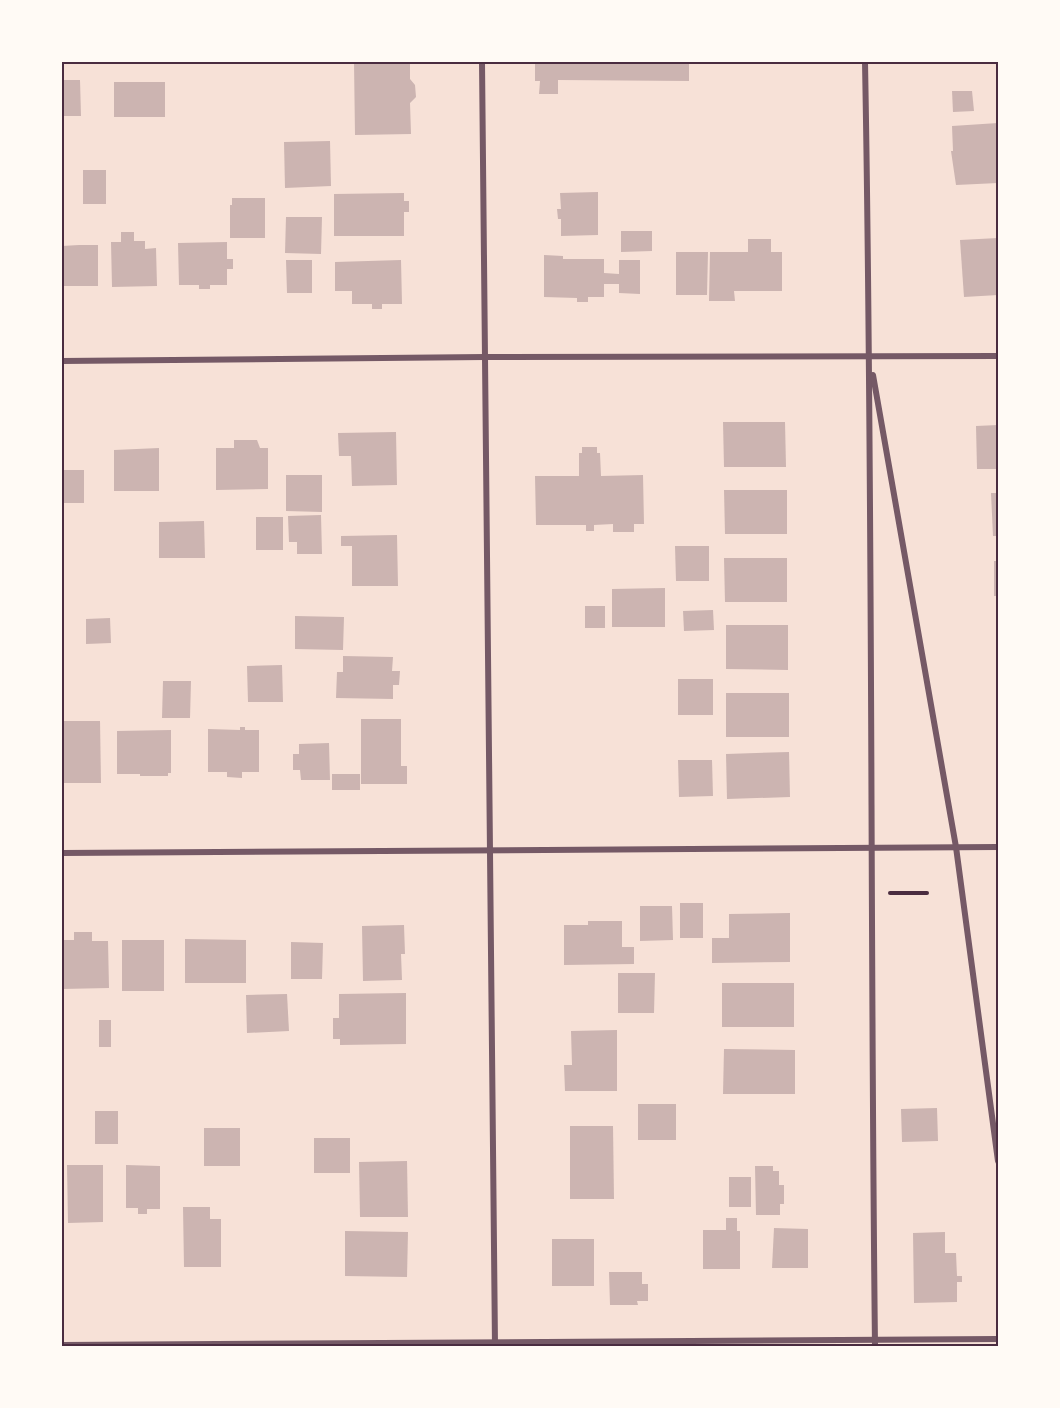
<svg xmlns="http://www.w3.org/2000/svg" width="1060" height="1408" viewBox="0 0 1060 1408" font-family="'Zilla Slab',serif">
  <style>
    .building { fill: #ccb4b1 }
    .lines { fill: none; stroke-linecap: round; stroke-linejoin: round }
    .path { stroke: #4a2c40; stroke-width: 4 }
    .minor { stroke: #755966; stroke-width: 6 }
    .neatline { fill: none; stroke: #4a2c40; stroke-width: 2 }
  </style>
  <rect width="100%" height="100%" fill="#f7e1d7"/>
  <g class="building">
    <path d="M 354,62 L 410,62 L 410,79 L 415,85 L 416,97 L 410,103 L 411,134 L 355,135 Z"/>
    <path d="M 535,62 L 689,62 L 689,81 L 558,80 L 558,94 L 539,94 L 540,81 L 535,81 Z"/>
    <path d="M 941,62 L 959,62 L 960,63 L 941,64 Z"/>
    <path d="M 62,80 L 80,80 L 81,116 L 62,116 Z"/>
    <rect x="114" y="82" width="51" height="35"/>
    <path d="M 952,91 L 972,91 L 974,111 L 953,112 Z"/>
    <path d="M 998,123 L 998,183 L 956,185 L 951,151 L 953,151 L 952,126 Z"/>
    <path d="M 330,141 L 331,186 L 285,188 L 284,142 Z"/>
    <rect x="83" y="170" width="23" height="34"/>
    <path d="M 598,192 L 598,235 L 561,236 L 561,219 L 558,219 L 557,209 L 561,209 L 560,193 Z"/>
    <path d="M 404,193 L 404,201 L 409,201 L 409,212 L 404,212 L 404,236 L 334,236 L 334,194 Z"/>
    <path d="M 232,198 L 265,198 L 265,238 L 230,238 L 230,205 L 232,205 Z"/>
    <path d="M 286,217 L 322,217 L 321,254 L 285,253 Z"/>
    <path d="M 621,231 L 652,231 L 652,251 L 621,252 Z"/>
    <path d="M 121,232 L 134,232 L 134,241 L 145,241 L 145,249 L 156,248 L 157,286 L 112,287 L 111,242 L 121,242 Z"/>
    <path d="M 998,238 L 998,295 L 964,297 L 960,240 Z"/>
    <path d="M 748,239 L 771,239 L 771,252 L 782,252 L 782,291 L 734,291 L 735,301 L 709,301 L 710,252 L 748,252 Z"/>
    <path d="M 227,242 L 227,259 L 233,259 L 233,269 L 227,269 L 227,285 L 210,285 L 210,289 L 199,289 L 199,285 L 179,285 L 178,243 Z"/>
    <path d="M 79,245 L 98,245 L 98,286 L 62,286 L 62,246 Z"/>
    <path d="M 676,252 L 708,252 L 707,295 L 676,295 Z"/>
    <path d="M 544,255 L 563,256 L 563,259 L 604,259 L 604,273 L 619,274 L 619,260 L 640,260 L 640,294 L 619,293 L 619,284 L 604,284 L 604,297 L 588,297 L 588,302 L 577,302 L 577,298 L 544,297 Z"/>
    <path d="M 286,260 L 312,260 L 312,293 L 287,293 Z"/>
    <path d="M 401,260 L 402,304 L 382,304 L 382,309 L 372,309 L 372,304 L 352,304 L 352,291 L 335,291 L 335,262 Z"/>
    <path d="M 723,422 L 785,422 L 786,467 L 724,467 Z"/>
    <path d="M 998,425 L 998,469 L 977,469 L 976,426 Z"/>
    <path d="M 396,432 L 397,485 L 352,486 L 351,456 L 339,456 L 338,433 Z"/>
    <path d="M 234,440 L 257,440 L 260,448 L 268,448 L 268,489 L 216,490 L 216,448 L 234,448 Z"/>
    <path d="M 582,447 L 597,447 L 597,453 L 600,453 L 601,476 L 643,475 L 644,524 L 634,524 L 634,532 L 613,532 L 613,524 L 594,525 L 594,531 L 586,531 L 586,525 L 536,525 L 535,476 L 579,476 L 579,453 L 582,453 Z"/>
    <path d="M 159,448 L 159,491 L 114,491 L 114,450 Z"/>
    <rect x="62" y="470" width="22" height="33"/>
    <path d="M 286,475 L 322,475 L 322,512 L 286,511 Z"/>
    <path d="M 724,490 L 787,490 L 787,534 L 725,534 Z"/>
    <path d="M 991,493 L 998,493 L 998,536 L 993,536 Z"/>
    <path d="M 321,515 L 322,554 L 297,554 L 297,542 L 289,542 L 288,516 Z"/>
    <rect x="256" y="517" width="27" height="33"/>
    <path d="M 204,521 L 205,558 L 159,558 L 159,522 Z"/>
    <path d="M 397,535 L 398,586 L 352,586 L 352,546 L 341,546 L 341,536 Z"/>
    <path d="M 675,546 L 709,546 L 709,581 L 676,581 Z"/>
    <path d="M 724,558 L 787,558 L 787,602 L 725,602 Z"/>
    <rect x="994" y="561" width="4" height="35"/>
    <path d="M 665,588 L 665,627 L 612,627 L 612,589 Z"/>
    <rect x="585" y="606" width="20" height="22"/>
    <path d="M 713,610 L 714,630 L 684,631 L 683,611 Z"/>
    <path d="M 295,616 L 344,617 L 343,650 L 295,649 Z"/>
    <path d="M 110,618 L 111,643 L 86,644 L 86,619 Z"/>
    <path d="M 726,625 L 788,625 L 788,670 L 726,669 Z"/>
    <path d="M 343,656 L 393,657 L 392,671 L 400,671 L 399,685 L 393,685 L 393,699 L 336,698 L 337,672 L 343,672 Z"/>
    <path d="M 282,665 L 283,702 L 248,702 L 247,666 Z"/>
    <rect x="678" y="679" width="35" height="36"/>
    <path d="M 163,681 L 191,681 L 190,718 L 162,718 Z"/>
    <rect x="726" y="693" width="63" height="44"/>
    <path d="M 361,719 L 401,719 L 401,766 L 407,766 L 407,784 L 361,784 Z"/>
    <path d="M 62,721 L 100,721 L 101,783 L 62,783 Z"/>
    <path d="M 240,727 L 245,727 L 245,730 L 259,730 L 259,772 L 242,772 L 242,778 L 227,777 L 227,772 L 208,772 L 208,729 L 240,730 Z"/>
    <path d="M 171,730 L 171,773 L 168,773 L 168,776 L 140,776 L 140,774 L 117,774 L 117,731 Z"/>
    <path d="M 329,743 L 330,780 L 301,780 L 300,770 L 293,770 L 293,754 L 299,754 L 299,744 Z"/>
    <path d="M 789,752 L 790,797 L 727,799 L 726,754 Z"/>
    <path d="M 678,760 L 712,760 L 713,796 L 679,797 Z"/>
    <rect x="332" y="774" width="28" height="16"/>
    <rect x="680" y="903" width="23" height="35"/>
    <path d="M 640,906 L 672,906 L 673,940 L 640,941 Z"/>
    <path d="M 790,913 L 790,962 L 712,963 L 712,938 L 729,938 L 729,914 Z"/>
    <path d="M 588,921 L 622,921 L 622,947 L 634,947 L 634,964 L 564,965 L 564,925 L 588,925 Z"/>
    <path d="M 404,925 L 405,954 L 401,954 L 402,980 L 363,981 L 362,926 Z"/>
    <path d="M 74,932 L 92,932 L 92,941 L 108,941 L 109,988 L 62,989 L 62,940 L 74,940 Z"/>
    <path d="M 185,939 L 246,940 L 246,983 L 185,983 Z"/>
    <rect x="122" y="940" width="42" height="51"/>
    <path d="M 291,942 L 323,943 L 322,979 L 291,979 Z"/>
    <path d="M 618,973 L 655,973 L 654,1013 L 618,1013 Z"/>
    <rect x="722" y="983" width="72" height="44"/>
    <path d="M 406,993 L 406,1044 L 340,1045 L 340,1039 L 333,1039 L 333,1018 L 339,1018 L 339,994 Z"/>
    <path d="M 287,994 L 289,1031 L 247,1033 L 246,995 Z"/>
    <rect x="99" y="1020" width="12" height="27"/>
    <path d="M 617,1030 L 617,1091 L 565,1091 L 564,1065 L 572,1065 L 571,1031 Z"/>
    <path d="M 724,1049 L 795,1050 L 795,1094 L 723,1094 Z"/>
    <rect x="638" y="1104" width="38" height="36"/>
    <path d="M 937,1108 L 938,1141 L 902,1142 L 901,1109 Z"/>
    <rect x="95" y="1111" width="23" height="33"/>
    <path d="M 570,1126 L 613,1126 L 614,1199 L 570,1199 Z"/>
    <rect x="204" y="1128" width="36" height="38"/>
    <rect x="314" y="1138" width="36" height="35"/>
    <path d="M 407,1161 L 408,1217 L 360,1217 L 359,1162 Z"/>
    <path d="M 67,1165 L 103,1165 L 103,1222 L 68,1223 Z"/>
    <path d="M 126,1165 L 160,1166 L 160,1209 L 147,1209 L 147,1214 L 138,1214 L 138,1208 L 126,1208 Z"/>
    <path d="M 755,1166 L 773,1166 L 773,1171 L 779,1171 L 779,1185 L 784,1185 L 784,1204 L 780,1204 L 780,1215 L 756,1215 Z"/>
    <rect x="729" y="1177" width="22" height="30"/>
    <path d="M 183,1207 L 210,1207 L 210,1219 L 221,1219 L 221,1267 L 184,1267 Z"/>
    <path d="M 726,1218 L 737,1218 L 737,1231 L 740,1231 L 740,1269 L 703,1269 L 703,1230 L 726,1230 Z"/>
    <path d="M 774,1228 L 808,1229 L 808,1268 L 772,1268 Z"/>
    <path d="M 345,1231 L 408,1232 L 407,1277 L 345,1276 Z"/>
    <path d="M 945,1232 L 945,1253 L 956,1253 L 957,1276 L 962,1276 L 962,1282 L 957,1282 L 957,1302 L 914,1303 L 913,1233 Z"/>
    <rect x="552" y="1239" width="42" height="47"/>
    <path d="M 609,1272 L 642,1272 L 642,1284 L 648,1284 L 648,1301 L 637,1301 L 638,1305 L 610,1305 Z"/>
  </g>
  <g class="lines">
    <path class="path" d="M 890,893 L 927,893"/>
    <g class="minor">
      <path d="M 482,62 L 495,1346"/>
      <path d="M 865,62 C 873,490 870,918 875,1346"/>
      <path d="M 62,361 L 485,357 L 998,356"/>
      <path d="M 873,375 L 956,847 L 998,1161"/>
      <path d="M 62,853 L 998,847"/>
      <path d="M 62,1345 L 998,1339"/>
    </g>
  </g>
  <rect width="1060" height="1408" fill="none" stroke="#fffaf5" stroke-width="126"/>
  <rect x="63" y="63" width="934" height="1282" class="neatline"/>
</svg>
